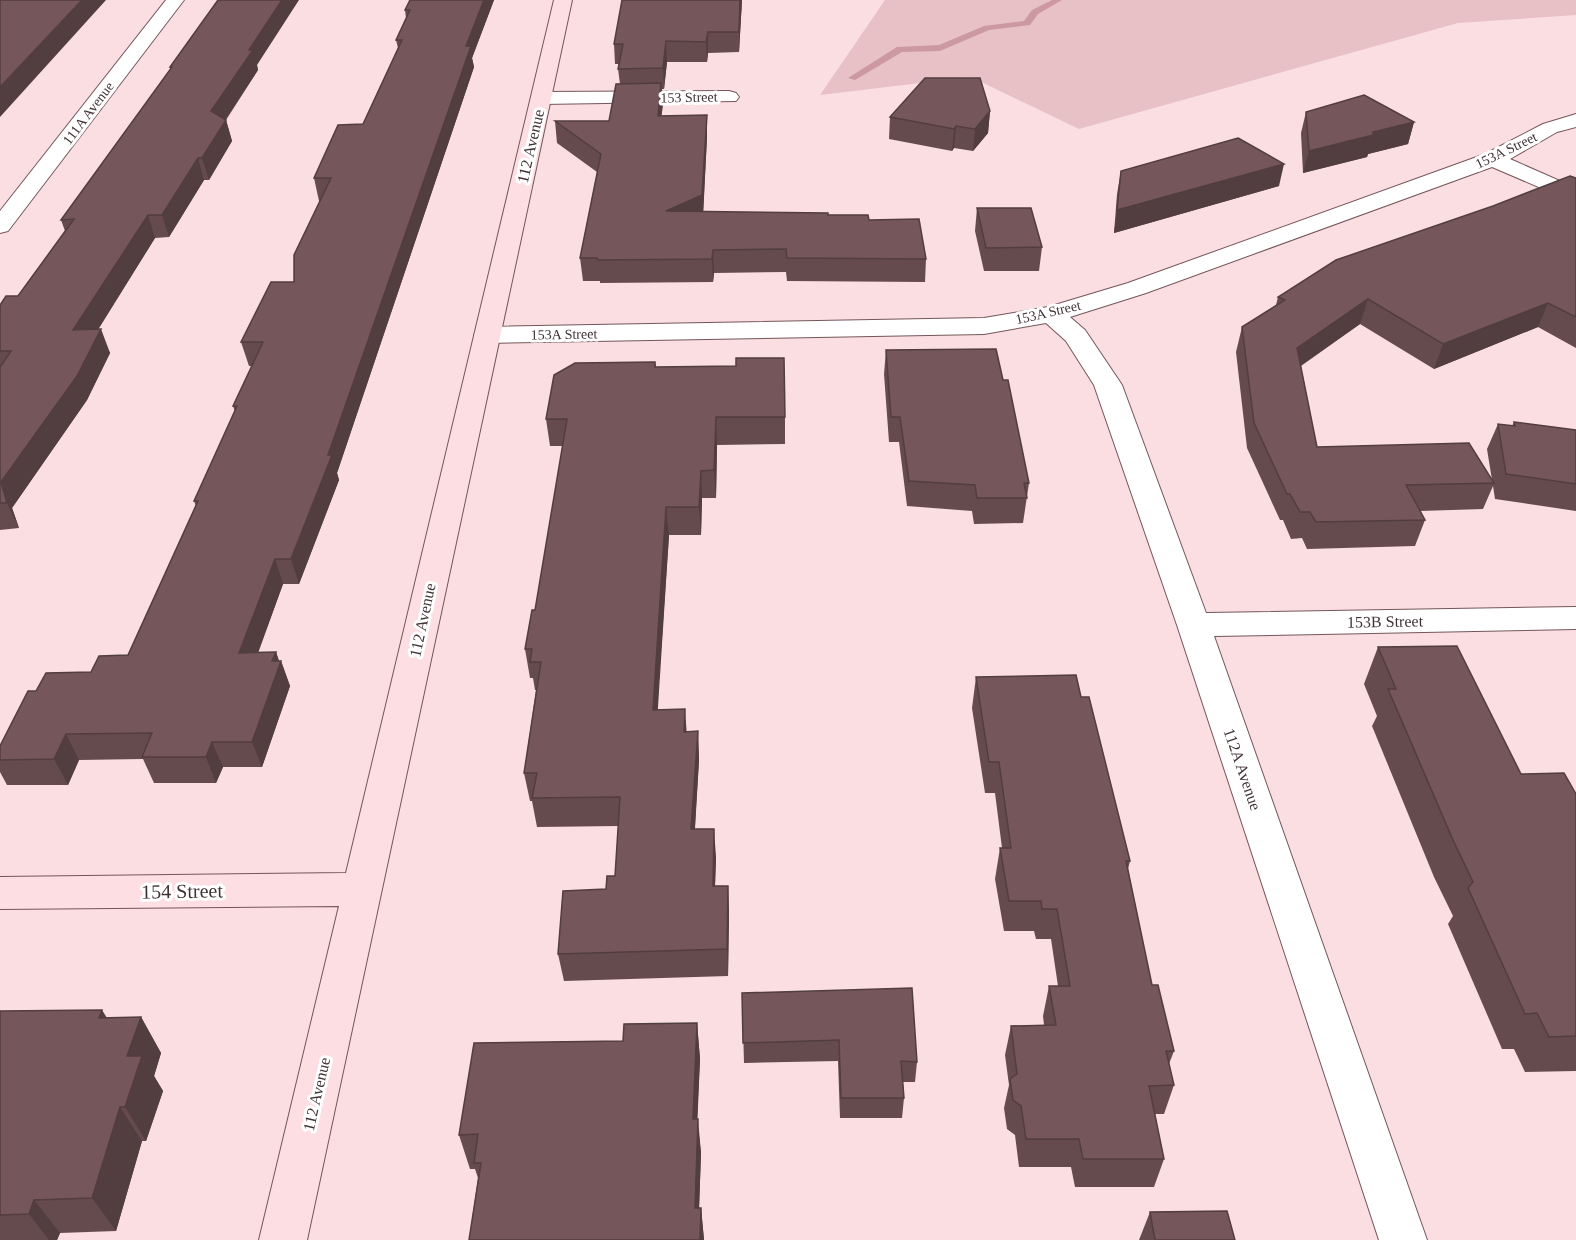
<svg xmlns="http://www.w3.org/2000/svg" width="1576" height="1240" viewBox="0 0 1576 1240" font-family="Georgia,serif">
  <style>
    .green { fill: #e7c1c6 }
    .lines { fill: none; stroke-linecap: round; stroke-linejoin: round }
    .stream { fill: #cc99a1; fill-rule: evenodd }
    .street-casing { stroke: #74565a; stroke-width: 2 }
    .secondary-casing { stroke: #74565a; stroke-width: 2 }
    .street { fill: #fff; fill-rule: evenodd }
    .secondary { fill: #fcdee3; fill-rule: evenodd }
    .wall { fill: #654b4e }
    .shaded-wall { fill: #523d40 }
    .building { fill: #75575b; stroke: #523d40; stroke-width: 1.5 }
    .labels { text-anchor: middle; stroke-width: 6; stroke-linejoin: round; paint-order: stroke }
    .far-street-label { font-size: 14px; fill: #403234; stroke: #fff }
    .street-label { font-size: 16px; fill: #403234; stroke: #fff }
    .near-street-label { font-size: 20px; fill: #403234; stroke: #fff }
  </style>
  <rect width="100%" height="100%" fill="#fbdee1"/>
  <path class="green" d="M 885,0 L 1576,0 L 1576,15 L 1458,23 L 1079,129 L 971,77 L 820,95 Z"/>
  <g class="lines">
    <path class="stream" d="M 1052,0 L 1062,0 L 1038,14 L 1030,25 L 989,30 L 940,51 L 902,52 L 855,80 L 848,78 L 897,47 L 939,45 L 984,26 L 1024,21 L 1032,10 Z"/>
    <g class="street-casing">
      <g id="street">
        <path d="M 166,0 L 184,0 L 8,231 L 0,233 L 0,211 Z"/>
        <path d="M 729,91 L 736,93 L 739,97 L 736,101 L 541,104 L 534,102 L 531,98 L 534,94 L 541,92 Z"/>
        <path d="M 1576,114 L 1576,127 L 1557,132 L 1510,159 L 1576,188 L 1576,203 L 1492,167 L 1146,293 L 1070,317 L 1085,330 L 1122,385 L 1206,613 L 1576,607 L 1576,629 L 1214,636 L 1427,1240 L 1379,1240 L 1177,625 L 1094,385 L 1066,341 L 1046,323 L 984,334 L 487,343 L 478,341 L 474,335 L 478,329 L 487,327 L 984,318 L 1048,307 L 1128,283 L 1485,154 L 1543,124 Z"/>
      </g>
    </g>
    <g class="secondary-casing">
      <path id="secondary" d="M 554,0 L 572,0 L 307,1240 L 259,1240 L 339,906 L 0,909 L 0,877 L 346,873 Z"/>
    </g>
    <use href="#street" class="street"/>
    <use href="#secondary" class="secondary"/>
  </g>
  <g class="wall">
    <path d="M 410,0 L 494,0 L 472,58 L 474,67 L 337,473 L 339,480 L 299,584 L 283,584 L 258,652 L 276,652 L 279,661 L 281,661 L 290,686 L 262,767 L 223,767 L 216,783 L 154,783 L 143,759 L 79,760 L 68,785 L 7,785 L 0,772 L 0,746 L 36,691 L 91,672 L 128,655 L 196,506 L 194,501 L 235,412 L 233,406 L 252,366 L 249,366 L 241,342 L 294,282 L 320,201 L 319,201 L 314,178 L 363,124 L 398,48 L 396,40 L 406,18 L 405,10 Z"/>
    <path d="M 742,0 L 739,52 L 708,53 L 707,62 L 667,62 L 664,89 L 662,89 L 663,104 L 661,116 L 707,115 L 707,137 L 703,212 L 828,215 L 869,220 L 926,259 L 925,282 L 787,281 L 786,272 L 714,273 L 713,282 L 600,283 L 600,281 L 583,281 L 580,258 L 597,172 L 557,143 L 555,121 L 609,121 L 620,84 L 618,69 L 619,64 L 615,64 L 614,44 Z"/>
    <path d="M 257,65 L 258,70 L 226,120 L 232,141 L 209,180 L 204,180 L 169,237 L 155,238 L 98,329 L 110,353 L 87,400 L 12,508 L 19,528 L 0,530 L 0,305 L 18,296 L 65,231 L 61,220 L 171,70 L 170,67 Z"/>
    <path d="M 990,111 L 988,133 L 973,151 L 954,148 L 952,151 L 889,139 L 890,117 Z"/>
    <path d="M 1306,112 L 1414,122 L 1408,144 L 1368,154 L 1367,157 L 1303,173 L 1301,133 Z"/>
    <path d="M 1121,171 L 1279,186 L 1114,233 L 1117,194 Z"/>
    <path d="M 1576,178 L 1576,348 L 1538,327 L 1434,369 L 1360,324 L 1301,366 L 1317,447 L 1492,480 L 1487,449 L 1498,424 L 1512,426 L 1514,422 L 1576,430 L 1576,511 L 1495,499 L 1493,486 L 1483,509 L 1420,511 L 1425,520 L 1415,546 L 1307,549 L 1302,538 L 1291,539 L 1283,520 L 1280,520 L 1247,448 L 1236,352 L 1242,327 L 1276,305 L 1278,297 Z"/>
    <path d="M 977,208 L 1042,247 L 1039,271 L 984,271 L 975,231 Z"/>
    <path d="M 886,350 L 1029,483 L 1023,523 L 974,524 L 972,511 L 907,506 L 899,442 L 889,442 L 884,374 Z"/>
    <path d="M 655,362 L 656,367 L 785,417 L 785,444 L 717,445 L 716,498 L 702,498 L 701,535 L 669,535 L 657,710 L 687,732 L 698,731 L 699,760 L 695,829 L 716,857 L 715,886 L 728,886 L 729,914 L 728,976 L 564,981 L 558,954 L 615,876 L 619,826 L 537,827 L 532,801 L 530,801 L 524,773 L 536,690 L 535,690 L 533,678 L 530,678 L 525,649 L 535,610 L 563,446 L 550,446 L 546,419 Z"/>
    <path d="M 1378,647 L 1521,774 L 1576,794 L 1576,1071 L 1525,1072 L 1514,1049 L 1502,1049 L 1448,924 L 1453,916 L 1434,877 L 1372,726 L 1377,716 L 1364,684 Z"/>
    <path d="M 976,677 L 1081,697 L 1130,861 L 1128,869 L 1152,985 L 1174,1051 L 1169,1064 L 1174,1085 L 1164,1114 L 1155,1114 L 1164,1159 L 1154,1187 L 1075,1187 L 1071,1167 L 1019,1167 L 1015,1135 L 1007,1129 L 1004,1108 L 1009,1085 L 1005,1055 L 1011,1026 L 1044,1025 L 1043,1016 L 1049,986 L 1058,986 L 1051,939 L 1036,939 L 1034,931 L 1004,931 L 995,879 L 1000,848 L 1002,848 L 995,793 L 985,793 L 972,708 Z"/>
    <path d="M 742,993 L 917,1062 L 915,1082 L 903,1082 L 904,1098 L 902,1118 L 840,1118 L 838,1061 L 744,1063 Z"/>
    <path d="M 0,1011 L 107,1018 L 141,1017 L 161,1053 L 154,1076 L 163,1091 L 146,1141 L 142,1141 L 116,1231 L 60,1233 L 57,1240 L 0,1240 Z"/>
    <path d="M 697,1023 L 700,1059 L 697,1119 L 701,1153 L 699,1208 L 701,1208 L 704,1240 L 469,1240 L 478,1178 L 475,1169 L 470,1169 L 459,1135 L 623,1041 Z"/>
    <path d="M 1150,1212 L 1235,1240 L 1139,1240 Z"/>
  </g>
  <g class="shaded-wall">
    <path d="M 82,0 L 106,0 L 0,117 L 0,87 Z"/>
    <path d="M 282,0 L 299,0 L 257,65 L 258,70 L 217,132 L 211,111 L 249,50 Z"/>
    <path d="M 484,0 L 494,0 L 472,58 L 474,67 L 337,473 L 339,480 L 299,584 L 291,559 L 328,455 L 466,46 Z"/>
    <path d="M 740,0 L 742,0 L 739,52 L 739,32 Z"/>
    <path d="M 708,32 L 708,53 L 707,62 L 706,42 Z"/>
    <path d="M 666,41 L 667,62 L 664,89 L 663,68 Z"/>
    <path d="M 661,83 L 663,104 L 659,137 L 658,116 Z"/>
    <path d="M 990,111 L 988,133 L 973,151 L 975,129 Z"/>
    <path d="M 707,115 L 707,137 L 703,218 L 666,211 Z"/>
    <path d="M 226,120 L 232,141 L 209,180 L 202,158 Z"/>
    <path d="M 1414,122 L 1408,144 L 1368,154 L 1367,157 L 1303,173 L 1309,151 L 1373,132 Z"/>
    <path d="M 956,126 L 954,148 L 952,151 L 954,129 Z"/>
    <path d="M 198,158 L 204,180 L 169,237 L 162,215 Z"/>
    <path d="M 1284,164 L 1279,186 L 1114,233 L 1117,210 Z"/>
    <path d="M 148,215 L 155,238 L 83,354 L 73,330 Z"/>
    <path d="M 713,250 L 714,273 L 713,282 L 712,259 Z"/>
    <path d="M 1368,299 L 1360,324 L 1290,373 L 1297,348 Z"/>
    <path d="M 1548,303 L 1538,327 L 1434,369 L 1443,344 Z"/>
    <path d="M 101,329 L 110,353 L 87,400 L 12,508 L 19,528 L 7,503 L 1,482 Z"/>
    <path d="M 716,417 L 717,445 L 716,498 L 714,470 Z"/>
    <path d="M 701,471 L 702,498 L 701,535 L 699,507 Z"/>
    <path d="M 666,507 L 669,535 L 656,738 L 653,710 Z"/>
    <path d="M 275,559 L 283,584 L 249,678 L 239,653 Z"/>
    <path d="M 276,652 L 280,664 L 281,661 L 290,686 L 262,767 L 252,742 Z"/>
    <path d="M 685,709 L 687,737 L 684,732 Z"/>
    <path d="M 698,731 L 699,760 L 693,857 L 691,829 Z"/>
    <path d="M 66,734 L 79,760 L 68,785 L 54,759 Z"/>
    <path d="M 212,742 L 223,767 L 216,783 L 206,757 Z"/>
    <path d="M 714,829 L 716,857 L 714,914 L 713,886 Z"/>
    <path d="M 728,886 L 729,914 L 728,976 L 727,949 Z"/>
    <path d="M 102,1010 L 124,1045 L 99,1018 Z"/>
    <path d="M 141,1017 L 161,1053 L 154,1076 L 163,1091 L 146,1141 L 125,1107 L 127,1056 Z"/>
    <path d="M 697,1023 L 700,1059 L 696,1154 L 693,1119 Z"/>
    <path d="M 120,1107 L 142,1141 L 116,1231 L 92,1198 Z"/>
    <path d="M 698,1119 L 701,1153 L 698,1240 L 695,1208 Z"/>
    <path d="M 34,1200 L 60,1233 L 57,1240 L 49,1240 L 29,1214 Z"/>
    <path d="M 701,1208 L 704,1240 L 700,1240 Z"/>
  </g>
  <g class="building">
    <path d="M 0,0 L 82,0 L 0,87 Z"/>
    <path d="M 218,0 L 282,0 L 249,50 L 253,50 L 211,111 L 226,120 L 202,158 L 198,158 L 162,215 L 148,215 L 73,330 L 101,329 L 77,376 L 1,482 L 7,503 L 0,503 L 0,367 L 11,351 L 0,351 L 0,305 L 6,296 L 18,296 L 74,219 L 61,220 L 172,67 L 170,67 Z"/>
    <path d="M 410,0 L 484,0 L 466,46 L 471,46 L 328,455 L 332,455 L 291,559 L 275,559 L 239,653 L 276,652 L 272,661 L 281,661 L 252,742 L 212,742 L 206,757 L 142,757 L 152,733 L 66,734 L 54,759 L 0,760 L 0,746 L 28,691 L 36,691 L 46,673 L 91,672 L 99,656 L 128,655 L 198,501 L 194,501 L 237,406 L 233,406 L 263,342 L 241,342 L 271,282 L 294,282 L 294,255 L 331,178 L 314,178 L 338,125 L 363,124 L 402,40 L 396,40 L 410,10 L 405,10 Z"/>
    <path d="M 622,0 L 740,0 L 739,32 L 708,32 L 706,42 L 666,41 L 663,68 L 618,69 L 623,44 L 614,44 Z"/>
    <path d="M 925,78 L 980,78 L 990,111 L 975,129 L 956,126 L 954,129 L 890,117 Z"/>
    <path d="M 661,83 L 658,116 L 707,115 L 702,195 L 666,211 L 828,213 L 828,215 L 868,215 L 869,220 L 919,219 L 926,259 L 787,258 L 786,249 L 713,250 L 712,259 L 598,260 L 597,258 L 580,258 L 601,154 L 555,121 L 609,121 L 616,84 Z"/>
    <path d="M 1364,95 L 1414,122 L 1373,132 L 1373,135 L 1309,151 L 1306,112 Z"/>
    <path d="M 1238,138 L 1284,164 L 1117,210 L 1121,171 Z"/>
    <path d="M 1570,176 L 1576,178 L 1576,317 L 1548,303 L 1443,344 L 1368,299 L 1297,348 L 1317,447 L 1469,443 L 1494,483 L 1406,485 L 1425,520 L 1316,522 L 1310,512 L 1300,512 L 1290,494 L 1287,494 L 1254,423 L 1242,327 L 1285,300 L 1278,297 L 1336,260 L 1493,206 Z"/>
    <path d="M 977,208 L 1031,208 L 1042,247 L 986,248 Z"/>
    <path d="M 996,349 L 1003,380 L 1008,380 L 1029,483 L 1024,483 L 1027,498 L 977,498 L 975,485 L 909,481 L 900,417 L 891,417 L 886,350 Z"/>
    <path d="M 736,358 L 784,358 L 785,417 L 716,417 L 714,470 L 701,471 L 699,507 L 666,507 L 653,710 L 685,709 L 684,732 L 698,731 L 691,829 L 714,829 L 713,886 L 728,886 L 727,949 L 558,954 L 563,891 L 606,889 L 607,876 L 615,876 L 620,797 L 532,798 L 537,773 L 524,773 L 541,662 L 530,662 L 532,649 L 525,649 L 532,610 L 535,610 L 567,419 L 546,419 L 554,375 L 575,363 L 655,362 L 655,367 L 736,366 Z"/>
    <path d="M 1514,422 L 1576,430 L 1576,484 L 1506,474 L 1498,424 L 1515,426 Z"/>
    <path d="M 1457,646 L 1521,774 L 1564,773 L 1576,794 L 1576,1036 L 1549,1037 L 1537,1013 L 1525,1014 L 1468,888 L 1473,882 L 1453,840 L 1388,689 L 1396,689 L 1378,647 Z"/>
    <path d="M 1076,675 L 1081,697 L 1089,697 L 1130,861 L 1126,861 L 1152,985 L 1158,985 L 1174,1051 L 1166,1051 L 1174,1085 L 1149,1086 L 1164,1159 L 1083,1159 L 1079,1139 L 1026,1139 L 1021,1106 L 1013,1100 L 1010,1079 L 1017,1074 L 1011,1026 L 1056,1025 L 1049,986 L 1070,986 L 1057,909 L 1042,909 L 1041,901 L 1009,901 L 1000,848 L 1011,848 L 999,762 L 989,762 L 976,677 Z"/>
    <path d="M 912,988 L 917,1062 L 901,1061 L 904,1098 L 841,1098 L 839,1040 L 743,1043 L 742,993 Z"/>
    <path d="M 102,1010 L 99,1018 L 141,1017 L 127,1056 L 142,1056 L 125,1107 L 120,1107 L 92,1198 L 34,1200 L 29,1214 L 0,1215 L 0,1011 Z"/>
    <path d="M 697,1023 L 693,1119 L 698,1119 L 695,1208 L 701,1208 L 700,1240 L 469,1240 L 481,1163 L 474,1163 L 478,1134 L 459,1135 L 474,1043 L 623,1041 L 624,1024 Z"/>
    <path d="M 1227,1211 L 1235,1240 L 1155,1240 L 1150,1212 Z"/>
  </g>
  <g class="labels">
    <g class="far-street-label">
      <text transform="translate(689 97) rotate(-1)" y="5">153 Street</text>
      <text transform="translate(88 113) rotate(-53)" y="5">111A Avenue</text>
      <text transform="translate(1506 150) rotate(-26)" y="5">153A Street</text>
      <text transform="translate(1048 312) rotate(-13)" y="5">153A Street</text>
      <text transform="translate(564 334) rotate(-1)" y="5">153A Street</text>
    </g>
    <g class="street-label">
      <text transform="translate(530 146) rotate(-77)" y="6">112 Avenue</text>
      <text transform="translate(422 620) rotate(-78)" y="6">112 Avenue</text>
      <text transform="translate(1385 621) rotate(-1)" y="6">153B Street</text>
      <text transform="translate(1243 769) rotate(71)" y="6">112A Avenue</text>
      <text transform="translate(316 1094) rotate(-77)" y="6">112 Avenue</text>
    </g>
    <g class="near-street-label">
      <text transform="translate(182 891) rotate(-1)" y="7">154 Street</text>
    </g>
  </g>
</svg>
